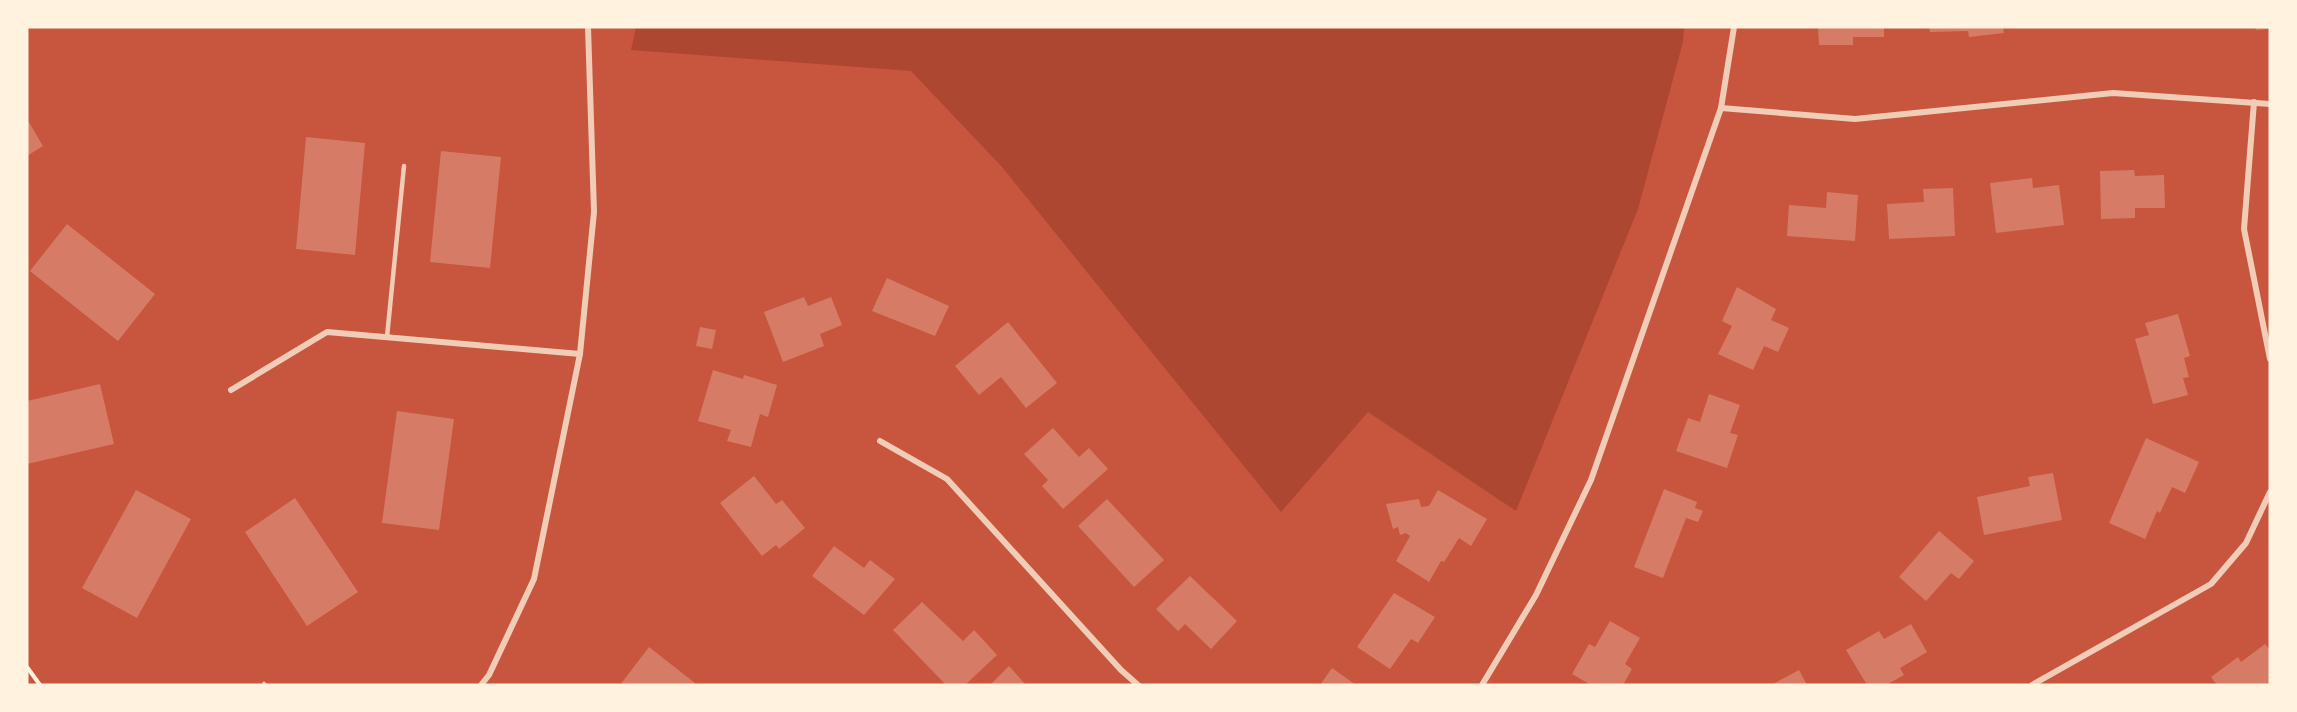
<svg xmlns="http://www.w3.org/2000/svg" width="2297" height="712" viewBox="0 0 2297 712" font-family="'Source Serif 4',serif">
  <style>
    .green { fill: #ae4732 }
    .building { fill: #d67c66 }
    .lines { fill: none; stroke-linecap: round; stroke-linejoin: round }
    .path { stroke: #fff3e0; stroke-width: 4 }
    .service { stroke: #f1ccb7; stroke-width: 4.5 }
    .minor { stroke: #f1ccb7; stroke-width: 6 }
  </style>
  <rect width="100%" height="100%" fill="#c8553d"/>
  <path class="green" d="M 636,27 L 1684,27 L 1683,42 L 1638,209 L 1516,511 L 1368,412 L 1281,512 L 1002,167 L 911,71 L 631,50 Z"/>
  <g class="building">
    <path d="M 1818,27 L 1884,27 L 1884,37 L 1853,37 L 1853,45 L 1819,45 Z"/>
    <path d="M 1929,27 L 2003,27 L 2004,33 L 1969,37 L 1968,31 L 1930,32 Z"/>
    <path d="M 2256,27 L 2270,27 L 2270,29 L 2256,30 Z"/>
    <path d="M 27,119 L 43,146 L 27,156 Z"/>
    <path d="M 306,137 L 365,143 L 355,255 L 296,249 Z"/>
    <path d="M 441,151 L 501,157 L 490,268 L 430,262 Z"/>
    <path d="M 2134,170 L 2135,176 L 2164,175 L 2165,208 L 2135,208 L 2135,218 L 2101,219 L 2100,171 Z"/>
    <path d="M 2032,178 L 2033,188 L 2059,185 L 2064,225 L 1996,233 L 1990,183 Z"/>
    <path d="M 1953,188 L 1955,236 L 1889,239 L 1887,204 L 1924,202 L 1923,189 Z"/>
    <path d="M 1827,192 L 1858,195 L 1855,241 L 1787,236 L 1789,205 L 1826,208 Z"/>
    <path d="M 67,224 L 155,294 L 118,341 L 30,271 Z"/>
    <path d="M 887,278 L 949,306 L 935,336 L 872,311 Z"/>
    <path d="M 1737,287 L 1776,309 L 1771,320 L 1789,328 L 1778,352 L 1764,346 L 1753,370 L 1718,354 L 1732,326 L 1722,321 Z"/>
    <path d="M 804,297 L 808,306 L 831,297 L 842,325 L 820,334 L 824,346 L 783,362 L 764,312 Z"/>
    <path d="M 2178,314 L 2190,356 L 2184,358 L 2189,377 L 2183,378 L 2188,395 L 2153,404 L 2135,339 L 2149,335 L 2145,323 Z"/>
    <path d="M 1008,322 L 1057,383 L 1026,408 L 1001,377 L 979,395 L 955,366 Z"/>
    <path d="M 700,327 L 716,330 L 712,349 L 696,346 Z"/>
    <path d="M 713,370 L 743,379 L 744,375 L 777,385 L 768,417 L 760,414 L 751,447 L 727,441 L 731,430 L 698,421 Z"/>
    <path d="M 100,384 L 114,444 L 27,464 L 27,401 Z"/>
    <path d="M 1709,394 L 1740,405 L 1730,433 L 1738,435 L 1727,468 L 1676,451 L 1688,418 L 1700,422 Z"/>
    <path d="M 397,411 L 454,419 L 439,530 L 382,523 Z"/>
    <path d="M 1053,428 L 1079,457 L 1089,448 L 1108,469 L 1063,509 L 1042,486 L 1048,480 L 1024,454 Z"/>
    <path d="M 2146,438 L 2199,462 L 2185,493 L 2172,487 L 2160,513 L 2157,511 L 2145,539 L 2109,523 Z"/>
    <path d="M 2053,473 L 2062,520 L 1984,535 L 1977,497 L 2030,486 L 2028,477 Z"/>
    <path d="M 754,476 L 776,504 L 782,500 L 805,528 L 779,549 L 776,545 L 762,556 L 720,503 Z"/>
    <path d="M 1664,489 L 1697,502 L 1695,508 L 1703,511 L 1698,522 L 1686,518 L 1663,578 L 1634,567 Z"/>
    <path d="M 136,490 L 191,519 L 137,618 L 82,588 Z"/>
    <path d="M 1438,490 L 1487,519 L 1471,546 L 1459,538 L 1444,562 L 1441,561 L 1429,582 L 1396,561 L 1410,536 L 1406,533 L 1400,535 L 1398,527 L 1393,529 L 1386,504 L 1419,499 L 1421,507 L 1429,506 Z"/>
    <path d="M 295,498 L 358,592 L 307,626 L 245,532 Z"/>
    <path d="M 1107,499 L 1164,560 L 1134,587 L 1078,526 Z"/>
    <path d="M 1939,531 L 1974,561 L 1959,579 L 1951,573 L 1926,601 L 1899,577 Z"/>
    <path d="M 834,546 L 864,568 L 870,560 L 895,579 L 864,615 L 812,576 Z"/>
    <path d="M 1190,576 L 1237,621 L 1211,649 L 1185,624 L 1178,631 L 1156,609 Z"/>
    <path d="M 1394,593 L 1435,617 L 1418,643 L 1411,639 L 1390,669 L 1357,647 Z"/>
    <path d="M 922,602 L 963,641 L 974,630 L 997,655 L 965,685 L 946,685 L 893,630 Z"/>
    <path d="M 1610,621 L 1640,638 L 1625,664 L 1632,669 L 1623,685 L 1591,685 L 1572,674 L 1589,644 L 1595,647 Z"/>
    <path d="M 1911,624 L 1927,652 L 1900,668 L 1904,675 L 1886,685 L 1867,685 L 1846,650 L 1879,631 L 1884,639 Z"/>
    <path d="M 2265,644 L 2270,650 L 2270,683 L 2267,685 L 2217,685 L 2211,677 L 2238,657 L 2241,662 Z"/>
    <path d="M 649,647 L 695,683 L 694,685 L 620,685 Z"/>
    <path d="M 1009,666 L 1026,685 L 990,685 Z"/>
    <path d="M 1332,668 L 1356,685 L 1320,685 Z"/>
    <path d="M 1799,670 L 1807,685 L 1771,685 Z"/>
  </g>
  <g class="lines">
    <path class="path" d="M 27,667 L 40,685"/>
    <g class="service">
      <path d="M 387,337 L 404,166"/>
      <path d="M 264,684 L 265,685"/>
    </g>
    <g class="minor">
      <path d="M 2254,102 L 2244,229 L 2270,359"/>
      <path d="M 1721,108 L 1855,119 L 2113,93 L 2270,104"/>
      <path d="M 231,390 L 327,332 L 580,354"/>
      <path d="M 880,441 L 947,479 L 1121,670 L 1138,685"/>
      <path d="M 481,685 L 489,675 L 534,579 L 580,354 L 594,212 L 588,27"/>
      <path d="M 1482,685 L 1536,595 L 1591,480 L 1721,108 L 1734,27"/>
      <path d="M 2032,685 L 2211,584 L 2246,543 L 2270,492"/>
    </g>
  </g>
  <rect width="2297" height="712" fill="none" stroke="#fff3e0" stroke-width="57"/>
</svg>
